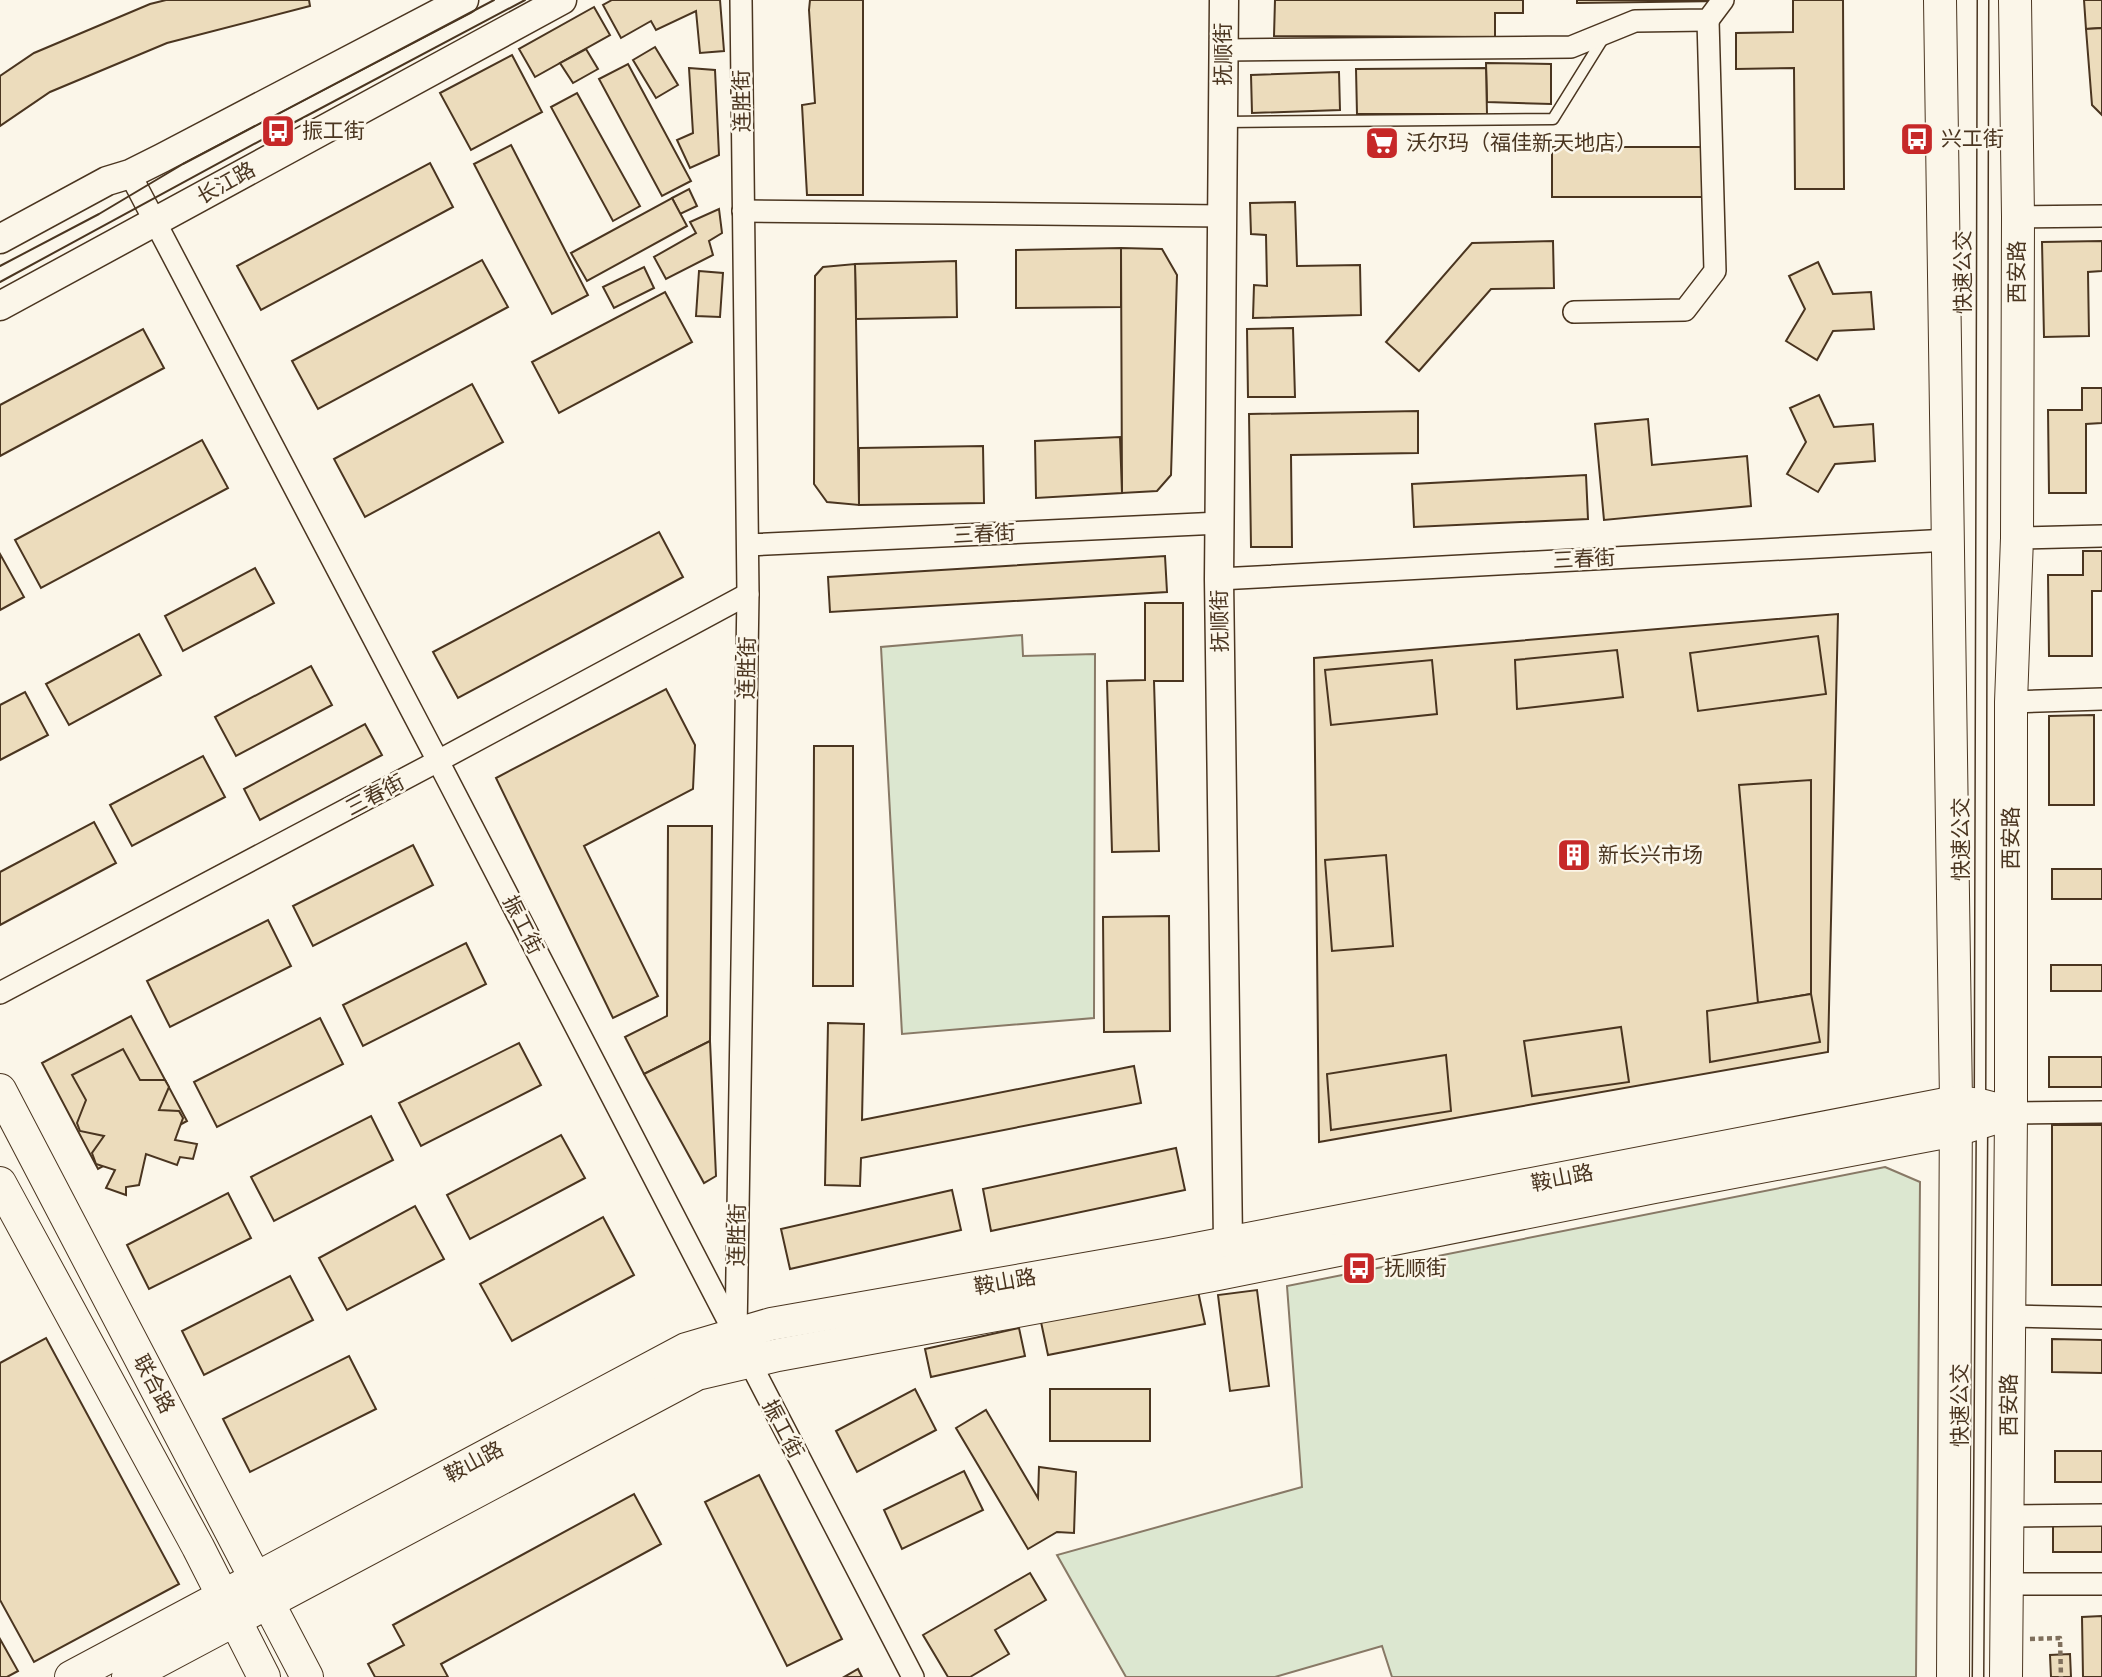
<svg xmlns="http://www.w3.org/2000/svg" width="2102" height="1677" viewBox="0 0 2102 1677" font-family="Helvetica,'Noto Sans SC',sans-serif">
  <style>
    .green { fill: #dce7d0; stroke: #887966; stroke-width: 2 }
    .building { fill: #ecdcbc; stroke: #4a3520; stroke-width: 2 }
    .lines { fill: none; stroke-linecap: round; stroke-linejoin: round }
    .lane-casing { stroke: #4a3520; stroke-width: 13 }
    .street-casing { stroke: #4a3520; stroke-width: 24 }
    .secondary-casing { stroke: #4a3520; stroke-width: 31 }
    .primary-casing { stroke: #4a3520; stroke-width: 34 }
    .path { stroke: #7f6f5c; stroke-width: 4.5; stroke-dasharray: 5 3.5; stroke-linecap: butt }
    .lane { stroke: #fbf6e9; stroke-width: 10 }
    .street { stroke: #fbf6e9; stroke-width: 21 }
    .secondary { stroke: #fbf6e9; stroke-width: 28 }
    .primary { stroke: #fbf6e9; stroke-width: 32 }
    .tram { stroke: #4a3520; stroke-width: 2 }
    .labels { text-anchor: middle; stroke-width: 5; stroke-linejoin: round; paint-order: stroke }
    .street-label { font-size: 21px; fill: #4a3520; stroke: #fbf6e9 }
    .poi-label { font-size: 21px; fill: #4a3520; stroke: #fbf6e9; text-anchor: start }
  </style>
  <rect width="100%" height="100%" fill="#fbf6e9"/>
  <g class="green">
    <path d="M 1022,635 L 1023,656 L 1095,654 L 1094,1018 L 902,1034 L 881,647 Z"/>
    <path d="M 1885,1167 L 1920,1182 L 1916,1677 L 1392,1677 L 1382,1646 L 1275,1677 L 1126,1677 L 1057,1555 L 1302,1487 L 1287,1286 Z"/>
  </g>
  <g class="building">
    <path d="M 166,0 L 309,0 L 310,6 L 167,43 L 50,92 L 0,126 L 0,76 L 34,53 L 150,4 Z"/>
    <path d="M 612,0 L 720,0 L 724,51 L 700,53 L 696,11 L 656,30 L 651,21 L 621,38 L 603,5 Z"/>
    <path d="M 810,0 L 863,0 L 863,195 L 807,195 L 802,105 L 815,103 L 809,10 Z"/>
    <path d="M 1275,0 L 1523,0 L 1523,13 L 1495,13 L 1495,37 L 1274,36 Z"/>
    <path d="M 1577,0 L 1722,0 L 1722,1 L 1577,3 Z"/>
    <path d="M 1793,0 L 1843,0 L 1844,189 L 1795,189 L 1794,68 L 1736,69 L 1736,33 L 1793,32 Z"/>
    <path d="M 2084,0 L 2102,0 L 2102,28 L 2086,29 Z"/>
    <path d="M 594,7 L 610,35 L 535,77 L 519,49 Z"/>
    <path d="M 2102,28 L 2102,115 L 2092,105 L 2086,29 Z"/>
    <path d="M 655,47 L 678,85 L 656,98 L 633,60 Z"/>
    <path d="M 586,49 L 598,69 L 573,83 L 560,63 Z"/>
    <path d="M 512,55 L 542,112 L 471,150 L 440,93 Z"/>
    <path d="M 1486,63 L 1551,64 L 1551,104 L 1487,102 Z"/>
    <path d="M 628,64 L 691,181 L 662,196 L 599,79 Z"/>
    <path d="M 689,68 L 715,70 L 719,155 L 690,168 L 677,140 L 693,133 Z"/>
    <path d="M 1486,68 L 1487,114 L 1357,114 L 1356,69 Z"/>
    <path d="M 1339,72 L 1340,110 L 1252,113 L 1251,75 Z"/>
    <path d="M 577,93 L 640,206 L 613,221 L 551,107 Z"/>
    <path d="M 511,145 L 588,295 L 552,314 L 474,164 Z"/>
    <rect x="1552" y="147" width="151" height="50"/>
    <path d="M 430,163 L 453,207 L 261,310 L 237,266 Z"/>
    <path d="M 689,189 L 697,206 L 680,214 L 672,198 Z"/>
    <path d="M 672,198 L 687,226 L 587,281 L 571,253 Z"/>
    <path d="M 1295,202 L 1297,266 L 1360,265 L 1361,315 L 1253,318 L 1254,285 L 1267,286 L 1266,235 L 1251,234 L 1250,203 Z"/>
    <path d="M 719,209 L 722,233 L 709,241 L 713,255 L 666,279 L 654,257 L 696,233 L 690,222 Z"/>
    <path d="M 1553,241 L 1554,288 L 1491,289 L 1419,371 L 1386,342 L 1472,243 Z"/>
    <path d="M 2102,241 L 2102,271 L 2088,272 L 2089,336 L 2044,337 L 2042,242 Z"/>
    <path d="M 1121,248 L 1121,307 L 1016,308 L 1016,250 Z"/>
    <path d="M 1121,248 L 1162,249 L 1177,275 L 1171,475 L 1157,491 L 1122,493 Z"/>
    <path d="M 482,260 L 508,307 L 318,409 L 292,361 Z"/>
    <path d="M 956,261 L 957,317 L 856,319 L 855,264 Z"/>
    <path d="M 1818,262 L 1833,294 L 1871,292 L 1874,329 L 1833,331 L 1817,360 L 1786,341 L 1805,309 L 1789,276 Z"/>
    <path d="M 855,264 L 856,319 L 859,505 L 827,502 L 814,484 L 815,276 L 823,267 Z"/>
    <path d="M 644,267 L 654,288 L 614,308 L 603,287 Z"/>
    <path d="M 699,271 L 723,273 L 720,317 L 696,316 Z"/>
    <path d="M 665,292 L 692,342 L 559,413 L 532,362 Z"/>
    <path d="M 1293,328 L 1295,397 L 1248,397 L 1247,329 Z"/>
    <path d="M 143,329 L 164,368 L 0,456 L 0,405 Z"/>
    <path d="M 472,384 L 503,442 L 365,517 L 334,459 Z"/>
    <path d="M 2082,388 L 2102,388 L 2102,423 L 2086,424 L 2086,493 L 2049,493 L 2048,410 L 2082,410 Z"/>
    <path d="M 1819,395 L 1834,427 L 1873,424 L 1875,461 L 1835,464 L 1818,492 L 1787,474 L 1806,442 L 1790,408 Z"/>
    <path d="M 1418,411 L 1418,453 L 1291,455 L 1292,547 L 1251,547 L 1249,414 Z"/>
    <path d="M 1648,419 L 1652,465 L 1747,456 L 1751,506 L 1604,520 L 1595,424 Z"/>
    <path d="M 1120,437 L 1122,493 L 1036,498 L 1035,441 Z"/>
    <path d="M 202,440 L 228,488 L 41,588 L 15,540 Z"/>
    <path d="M 983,446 L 984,503 L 859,505 L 859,448 Z"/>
    <path d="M 1586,475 L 1588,519 L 1414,527 L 1412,484 Z"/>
    <path d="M 659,532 L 683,577 L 458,698 L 433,652 Z"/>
    <path d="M 2083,551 L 2102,551 L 2102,591 L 2092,591 L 2092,656 L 2049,656 L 2048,575 L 2083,575 Z"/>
    <path d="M 0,554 L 24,597 L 0,610 Z"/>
    <path d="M 1165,556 L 1167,592 L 830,612 L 828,577 Z"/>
    <path d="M 255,568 L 274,603 L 183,651 L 165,616 Z"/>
    <path d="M 1145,603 L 1183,603 L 1183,681 L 1154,681 L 1159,851 L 1112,852 L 1107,681 L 1145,680 Z"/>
    <path d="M 1838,614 L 1828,1052 L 1319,1142 L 1314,658 Z"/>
    <path d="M 139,634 L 161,675 L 69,725 L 46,684 Z"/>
    <path d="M 1818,636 L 1826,694 L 1698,711 L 1690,653 Z"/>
    <path d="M 1617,650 L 1623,697 L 1517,709 L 1515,660 Z"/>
    <path d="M 1432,660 L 1437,714 L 1331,725 L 1325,670 Z"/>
    <path d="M 311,666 L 332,705 L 236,756 L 215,717 Z"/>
    <path d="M 666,689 L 695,745 L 693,789 L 584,846 L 658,996 L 613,1018 L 496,778 Z"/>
    <path d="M 25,692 L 48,735 L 0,760 L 0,705 Z"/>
    <path d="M 2094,715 L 2094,805 L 2049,805 L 2049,716 Z"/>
    <path d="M 365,724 L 382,755 L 260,820 L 244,789 Z"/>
    <path d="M 814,746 L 853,746 L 853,986 L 813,986 Z"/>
    <path d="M 203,756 L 225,797 L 132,846 L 110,805 Z"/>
    <path d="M 1811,780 L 1811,994 L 1758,1003 L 1739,785 Z"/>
    <path d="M 94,822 L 116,863 L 0,925 L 0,872 Z"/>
    <path d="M 668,826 L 712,826 L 710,1041 L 644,1074 L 625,1037 L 667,1016 Z"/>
    <path d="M 413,845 L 433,885 L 313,946 L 293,906 Z"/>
    <path d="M 1386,855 L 1393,946 L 1332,951 L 1325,860 Z"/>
    <rect x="2052" y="869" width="50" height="30"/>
    <path d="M 1169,916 L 1170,1031 L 1104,1032 L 1103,917 Z"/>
    <path d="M 268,920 L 291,966 L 170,1027 L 147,981 Z"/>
    <path d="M 466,943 L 486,984 L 363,1046 L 343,1005 Z"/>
    <rect x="2051" y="965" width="51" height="26"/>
    <path d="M 1811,994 L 1820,1042 L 1710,1062 L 1707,1011 Z"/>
    <path d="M 131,1016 L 187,1121 L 98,1169 L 42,1063 Z"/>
    <path d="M 320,1018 L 343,1064 L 217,1127 L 194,1082 Z"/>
    <path d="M 828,1023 L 864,1024 L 862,1120 L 1134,1066 L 1141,1103 L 861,1158 L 860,1186 L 825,1185 Z"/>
    <path d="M 1621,1027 L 1629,1082 L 1532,1096 L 1524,1041 Z"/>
    <path d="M 710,1041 L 716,1176 L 704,1183 L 644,1074 Z"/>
    <path d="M 519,1043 L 541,1085 L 421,1146 L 399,1103 Z"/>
    <path d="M 123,1049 L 140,1080 L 165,1080 L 169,1087 L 159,1110 L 179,1111 L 183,1118 L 175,1140 L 197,1144 L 193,1159 L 180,1157 L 177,1165 L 146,1154 L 139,1185 L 126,1187 L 126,1195 L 106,1188 L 115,1170 L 96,1164 L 92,1153 L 104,1136 L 80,1131 L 77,1123 L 86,1100 L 72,1075 Z"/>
    <path d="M 1446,1055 L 1451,1111 L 1331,1130 L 1327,1074 Z"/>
    <rect x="2049" y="1057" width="53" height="30"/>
    <path d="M 371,1116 L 393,1160 L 274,1221 L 251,1177 Z"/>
    <rect x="2052" y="1125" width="50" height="160"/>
    <path d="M 561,1135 L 585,1178 L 470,1239 L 447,1195 Z"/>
    <path d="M 1176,1148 L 1185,1190 L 991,1231 L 983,1189 Z"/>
    <path d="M 952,1190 L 961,1230 L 790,1269 L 781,1229 Z"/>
    <path d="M 228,1193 L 251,1238 L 149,1289 L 127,1245 Z"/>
    <path d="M 415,1206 L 444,1259 L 347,1310 L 319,1258 Z"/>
    <path d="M 603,1217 L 634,1275 L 512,1341 L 480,1284 Z"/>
    <path d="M 290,1276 L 313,1320 L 204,1375 L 182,1331 Z"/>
    <path d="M 1257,1290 L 1269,1386 L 1230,1391 L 1218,1295 Z"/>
    <path d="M 1198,1291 L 1205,1324 L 1048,1355 L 1041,1322 Z"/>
    <path d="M 1019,1328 L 1025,1356 L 931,1377 L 925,1349 Z"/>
    <path d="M 46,1338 L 179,1584 L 34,1662 L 0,1600 L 0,1363 Z"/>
    <path d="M 2052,1339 L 2102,1340 L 2102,1373 L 2052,1372 Z"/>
    <path d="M 349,1356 L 376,1409 L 250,1472 L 223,1419 Z"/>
    <path d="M 915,1389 L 936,1430 L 857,1472 L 836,1431 Z"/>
    <rect x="1050" y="1389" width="100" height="52"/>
    <path d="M 986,1410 L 1038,1498 L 1039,1467 L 1076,1472 L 1074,1533 L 1057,1532 L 1028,1549 L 956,1428 Z"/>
    <rect x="2055" y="1451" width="47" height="31"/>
    <path d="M 964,1471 L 983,1510 L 902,1549 L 884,1510 Z"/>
    <path d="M 759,1475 L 842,1639 L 787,1666 L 705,1502 Z"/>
    <path d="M 634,1494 L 661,1544 L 441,1664 L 448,1677 L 375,1677 L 368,1664 L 404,1645 L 393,1625 Z"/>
    <path d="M 2102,1520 L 2102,1552 L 2053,1552 L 2053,1521 Z"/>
    <path d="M 1030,1573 L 1046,1600 L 995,1630 L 1009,1654 L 970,1677 L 948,1677 L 923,1635 Z"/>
    <path d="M 2102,1616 L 2102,1677 L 2083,1677 L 2082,1617 Z"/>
    <path d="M 0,1639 L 18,1671 L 7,1677 L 0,1677 Z"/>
    <path d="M 2070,1654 L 2071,1677 L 2051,1677 L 2050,1655 Z"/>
    <path d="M 858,1669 L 862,1677 L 844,1677 Z"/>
  </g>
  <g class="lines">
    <g class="lane-casing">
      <g id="lane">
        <path d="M 1225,122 L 1553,119 L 1604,37"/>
        <path d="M 1980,1104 L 1983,0"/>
        <path d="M 1978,1677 L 1982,1127"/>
      </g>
    </g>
    <g class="street-casing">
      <g id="street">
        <path d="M 1223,50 L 1571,47 L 1635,21 L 1708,20 L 1723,0"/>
        <path d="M 130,174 L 438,761 L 913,1677"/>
        <path d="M 743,211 L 1223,216"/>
        <path d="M 2018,217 L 2102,216"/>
        <path d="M 1574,312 L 1685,310 L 1715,271 L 1708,20"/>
        <path d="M 2017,538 L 2102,536"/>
        <path d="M 748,545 L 1220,523"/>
        <path d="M 1219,579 L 1949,540"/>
        <path d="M 2011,702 L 2102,699"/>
        <path d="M 0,993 L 438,761 L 748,594"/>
        <path d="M 2011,1113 L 2102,1112"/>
        <path d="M 2009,1316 L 2102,1318"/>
        <path d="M 736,1333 L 748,594 L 741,0"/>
        <path d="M 2008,1516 L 2102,1515"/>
        <path d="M 2007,1584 L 2102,1584"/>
      </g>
    </g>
    <g class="secondary-casing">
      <g id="secondary">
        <path d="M 1224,0 L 1219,579 L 1228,1242"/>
        <path d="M 0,239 L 107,181 L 130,174 L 162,158 L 464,0"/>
        <path d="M 0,306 L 562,0"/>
      </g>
    </g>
    <g class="primary-casing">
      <g id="primary">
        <path d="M 1940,0 L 1956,1102 L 1953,1677"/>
        <path d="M 0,1090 L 307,1677"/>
        <path d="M 0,1183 L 198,1547 L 264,1677"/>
        <path d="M 71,1677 L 686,1349 L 771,1324 L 1170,1254 L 1956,1102 L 1980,1105 L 2011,1113"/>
        <path d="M 128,1677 L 697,1374 L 778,1355 L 1213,1275 L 1654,1187 L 1956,1130 L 2011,1113"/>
        <path d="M 2006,1677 L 2011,1113 L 2011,702 L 2017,538 L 2018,217 L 2015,0"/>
      </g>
    </g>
    <path class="path" d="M 2030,1639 L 2060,1638 L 2061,1677"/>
    <use href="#lane" class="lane"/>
    <use href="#street" class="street"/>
    <use href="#secondary" class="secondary"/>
    <use href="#primary" class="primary"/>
    <g class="tram">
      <path d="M 0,266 L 99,214 L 183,164 L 494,0"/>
      <path d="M 0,282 L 278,131 L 525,0"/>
    </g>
  </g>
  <defs>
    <g id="bus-square" transform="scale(1.75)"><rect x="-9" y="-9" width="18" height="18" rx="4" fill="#c62828" stroke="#fbf6e9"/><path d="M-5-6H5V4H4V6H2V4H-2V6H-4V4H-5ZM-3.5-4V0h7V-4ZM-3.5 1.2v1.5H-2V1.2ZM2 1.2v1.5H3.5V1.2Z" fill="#fff"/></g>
    <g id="supermarket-square" transform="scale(1.75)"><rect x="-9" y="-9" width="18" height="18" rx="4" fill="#c62828" stroke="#fbf6e9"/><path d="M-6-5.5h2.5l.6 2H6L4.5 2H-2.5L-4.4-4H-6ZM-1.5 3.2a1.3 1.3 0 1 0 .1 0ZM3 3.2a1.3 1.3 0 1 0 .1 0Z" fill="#fff"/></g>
    <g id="building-square" transform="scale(1.75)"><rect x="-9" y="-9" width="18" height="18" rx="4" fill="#c62828" stroke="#fbf6e9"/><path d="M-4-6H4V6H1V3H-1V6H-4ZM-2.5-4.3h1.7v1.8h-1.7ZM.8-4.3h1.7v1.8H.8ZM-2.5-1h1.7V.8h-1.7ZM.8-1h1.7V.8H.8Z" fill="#fff"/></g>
  </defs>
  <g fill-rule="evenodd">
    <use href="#bus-square" x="278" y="131"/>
    <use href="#bus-square" x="1917" y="139"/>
    <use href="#supermarket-square" x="1382" y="143"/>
    <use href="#building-square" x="1574" y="855"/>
    <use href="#bus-square" x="1359" y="1268"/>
  </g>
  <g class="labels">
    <g class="street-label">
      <text transform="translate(1223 54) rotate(-90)" y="7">抚顺街</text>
      <text transform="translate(742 101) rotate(-91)" y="7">连胜街</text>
      <text transform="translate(226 183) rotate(-29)" y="7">长江路</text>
      <text transform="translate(1963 272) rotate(-90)" y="7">快速公交</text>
      <text transform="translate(2017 272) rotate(-90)" y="7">西安路</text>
      <text transform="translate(984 534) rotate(-3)" y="7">三春街</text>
      <text transform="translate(1584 559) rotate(-3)" y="7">三春街</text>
      <text transform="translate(1220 621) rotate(-91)" y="7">抚顺街</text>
      <text transform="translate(747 668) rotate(-89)" y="7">连胜街</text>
      <text transform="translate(375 795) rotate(-28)" y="7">三春街</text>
      <text transform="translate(2011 838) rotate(-90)" y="7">西安路</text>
      <text transform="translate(1961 839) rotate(-90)" y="7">快速公交</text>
      <text transform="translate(523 925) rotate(63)" y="7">振工街</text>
      <text transform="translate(1562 1178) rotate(-11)" y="7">鞍山路</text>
      <text transform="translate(737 1235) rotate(-89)" y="7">连胜街</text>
      <text transform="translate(1005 1282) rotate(-10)" y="7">鞍山路</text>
      <text transform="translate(154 1384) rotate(62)" y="7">联合路</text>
      <text transform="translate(1960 1405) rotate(-90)" y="7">快速公交</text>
      <text transform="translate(2009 1405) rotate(-90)" y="7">西安路</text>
      <text transform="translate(783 1429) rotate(62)" y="7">振工街</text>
      <text transform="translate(474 1462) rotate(-28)" y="7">鞍山路</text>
    </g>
    <g class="poi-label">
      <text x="302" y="138">振工街</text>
      <text x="1941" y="146">兴工街</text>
      <text x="1406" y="150">沃尔玛（福佳新天地店）</text>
      <text x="1598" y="862">新长兴市场</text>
      <text x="1384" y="1275">抚顺街</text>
    </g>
  </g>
</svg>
